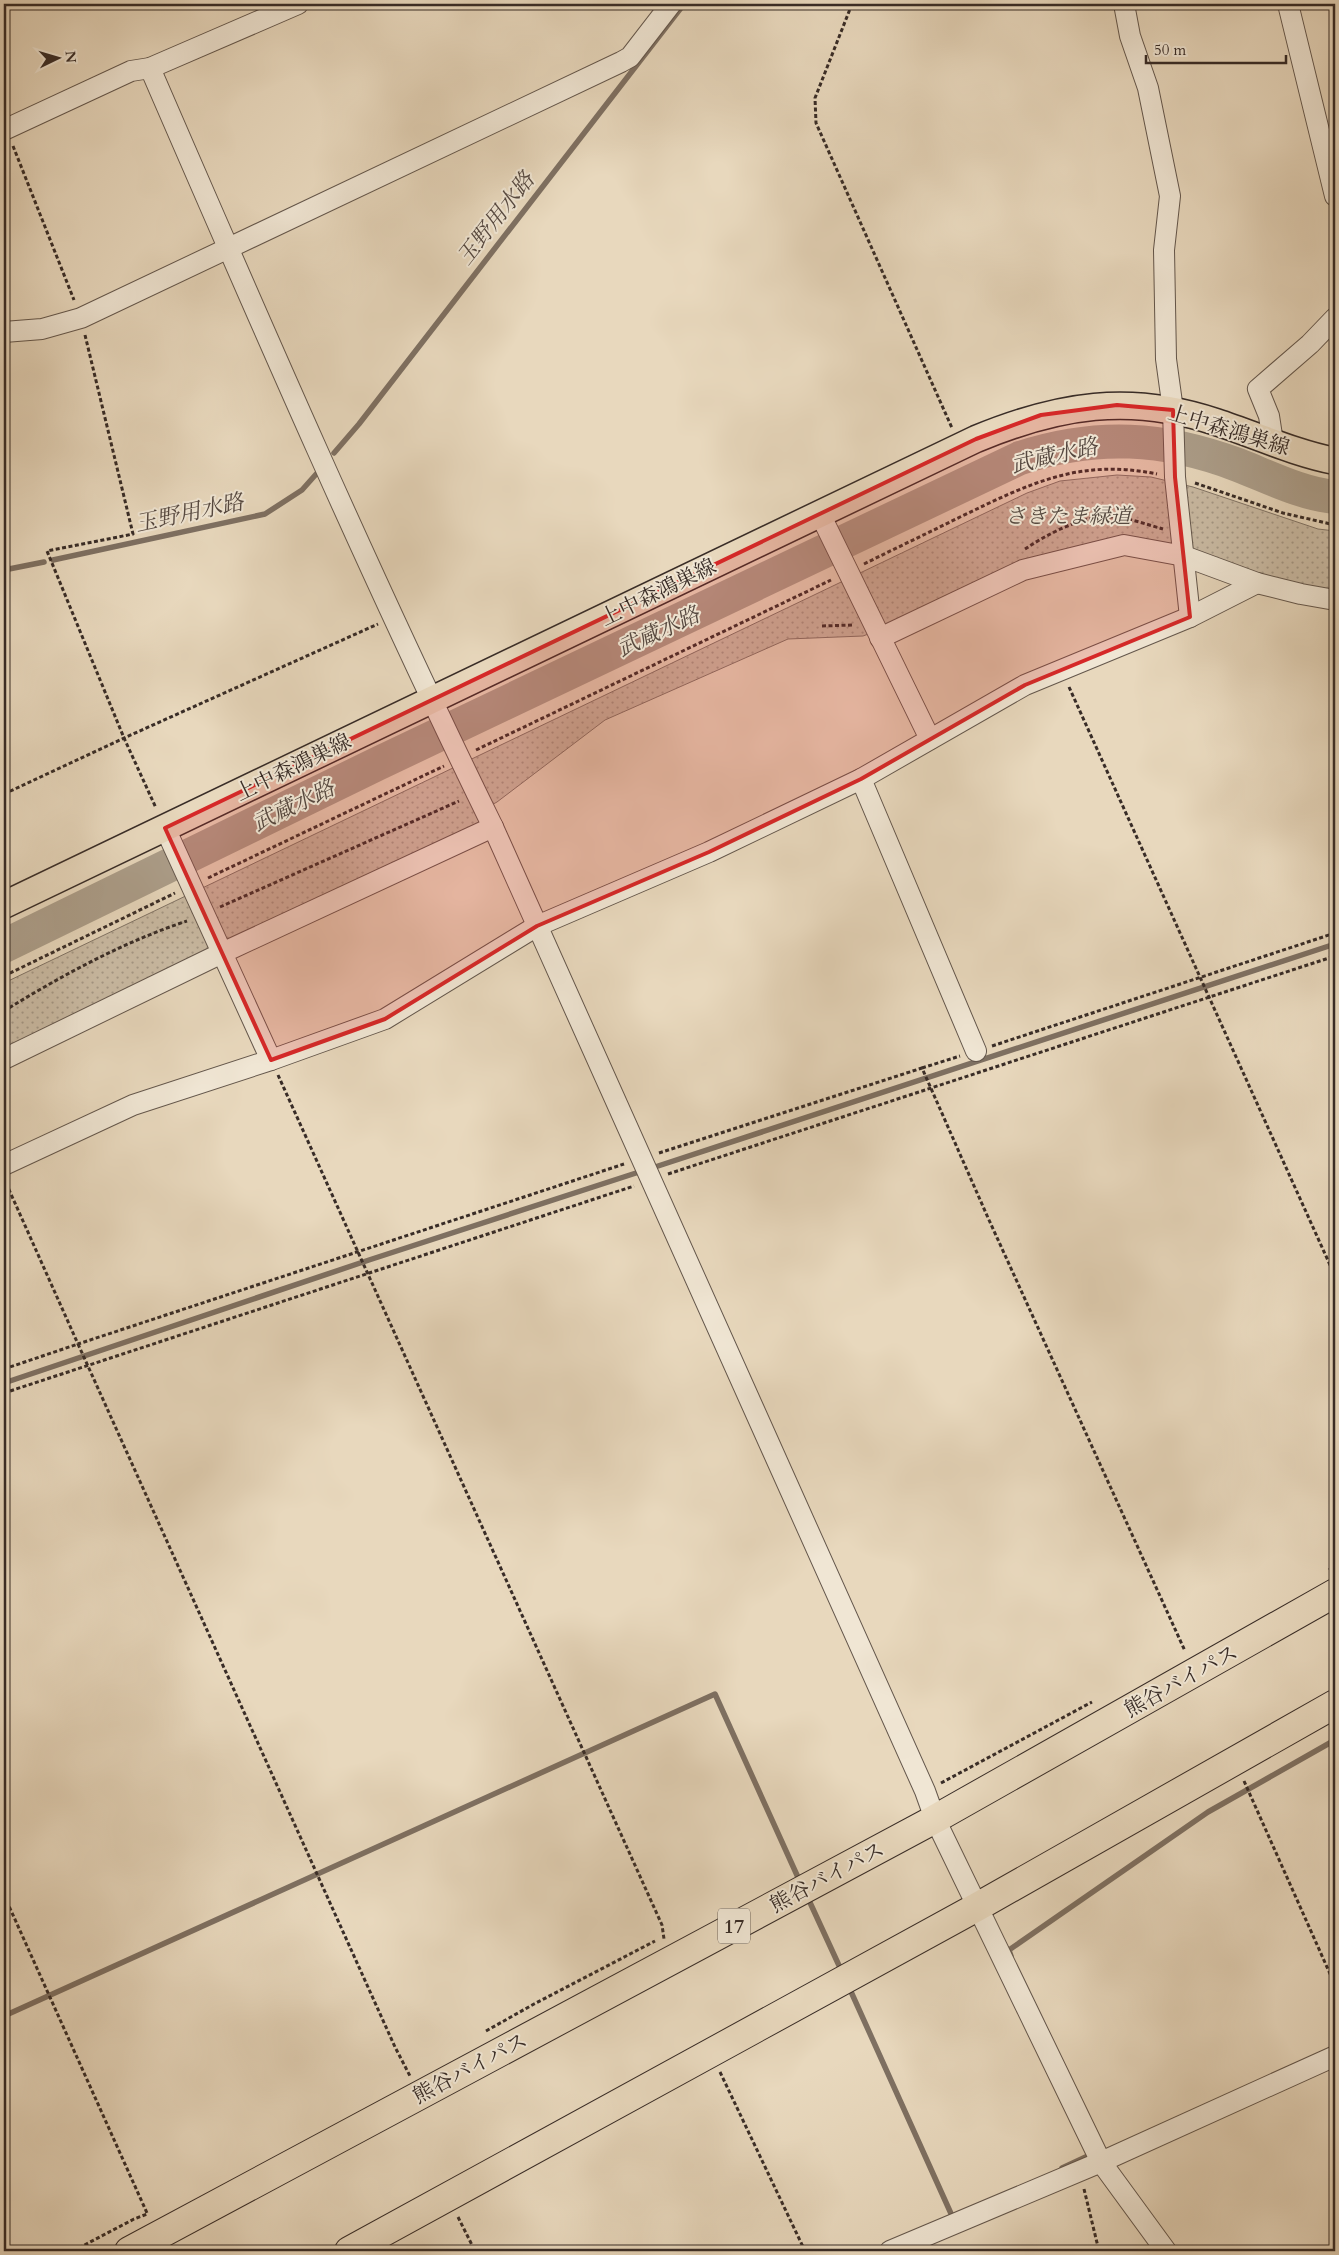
<svg xmlns="http://www.w3.org/2000/svg" width="1339" height="2255" viewBox="0 0 1339 2255" font-family="Cardo,'Noto Serif JP',serif">
  <style>
    .park { fill: url(#park-dots); stroke: #817466 }
    .lines { fill: none; stroke-linecap: round; stroke-linejoin: round }
    .stream { stroke: #7e7062; stroke-width: 5.5 }
    .river { stroke: #ac9e8a; stroke-width: 34 }
    .minor-casing { stroke: #64574c; stroke-width: 22 }
    .major-casing { stroke: #382c27; stroke-width: 29 }
    .highway-casing { stroke: #382c27; stroke-width: 30 }
    .path { stroke: #382c27; stroke-width: 3; stroke-dasharray: 4 2.5; stroke-linecap: butt }
    .minor { stroke: #f0e6d4; stroke-width: 20 }
    .major { stroke: #e8d8bd; stroke-width: 26 }
    .highway { stroke: #e8d8bd; stroke-width: 28 }
    .marked { fill: #d62828; fill-opacity: 0.2; stroke: #d62828; stroke-width: 4; stroke-linejoin: round }
    .labels { text-anchor: middle; stroke-width: 4; stroke-linejoin: round; paint-order: stroke }
    .shield { fill: #f0e6d4; stroke: #6f645b; stroke-width: 1 }
    .shield-label { font-size: 20px; font-weight: bold; fill: #382c27 }
    .street-label { font-size: 21px; fill: #382c27; stroke: #f0e6d4 }
    .park-label { font-size: 21px; font-style: italic; fill: #554940; stroke: #f0e6d4 }
    .water-label { font-size: 22px; font-style: italic; fill: #554840; stroke: #f0e6d4 }
  </style>
  <defs>
    <pattern id="park-dots" width="8" height="8" patternUnits="userSpaceOnUse" patternTransform="scale(1.25)"><rect width="8" height="8" fill="#cabba4"/><path d="M2 2h.1M6 6h.1" fill="none" stroke="#a59886" stroke-width="1.8" stroke-linecap="round"/></pattern>
  </defs>
  <rect width="100%" height="100%" fill="#e8d8bd"/>
  <filter id="stains"><feTurbulence type="fractalNoise" baseFrequency=".004" numOctaves="4"/><feColorMatrix values="0 0 0 0 .2 0 0 0 0 .09 0 0 0 0 .02 0 0 0 .5 -.17"/></filter>
  <radialGradient id="worn" r=".72"><stop offset=".6" stop-color="#630" stop-opacity="0"/><stop offset="1" stop-color="#630" stop-opacity=".3"/></radialGradient>
  <path class="park" d="M 1117,475 L 1151,477 L 1193,487 L 1318,529 L 1335,531 L 1335,594 L 1121,540 L 863,636 L 788,639 L 605,720 L 497,802 L 477,813 L 481,824 L 4,1053 L 4,983 L 1027,493 L 1060,481 Z"/>
  <g class="lines">
    <g class="stream">
      <path d="M 334,453 L 359,424 L 684,4"/>
      <path d="M 53,560 L 265,514 L 302,490 L 318,472"/>
      <path d="M 4,570 L 44,562"/>
      <path d="M 655,1167 L 1335,944"/>
      <path d="M 4,1383 L 369,1260 L 636,1173"/>
      <path d="M 807,1896 L 842,1972"/>
      <path d="M 1011,1956 L 1009,1950 L 1208,1812 L 1335,1740"/>
      <path d="M 848,1985 L 953,2218 L 956,2217"/>
      <path d="M 4,2016 L 715,1694 L 801,1884"/>
      <path d="M 1062,2168 L 1092,2154"/>
    </g>
    <path class="river" d="M 4,946 L 377,764 L 1020,458 C 1096,433 1164,437 1238,465 C 1269,477 1302,494 1335,497"/>
    <g class="minor-casing">
      <g id="minor">
        <path d="M 1124,4 L 1130,36 L 1148,88 L 1170,196 L 1164,250 L 1166,359 L 1173,410 L 1175,477 L 1190,617"/>
        <path d="M 1288,4 L 1335,196"/>
        <path d="M 150,68 C 260,322 371,578 493,827 L 925,1791 L 935,1819 L 1101,2162 L 1335,2056"/>
        <path d="M 4,130 L 131,71 L 150,68 L 298,4"/>
        <path d="M 4,332 L 42,329 L 81,318 L 621,62 L 630,57 L 671,4"/>
        <path d="M 1273,442 L 1269,416 L 1258,389 L 1310,344 L 1335,318"/>
        <path d="M 820,514 L 930,739"/>
        <path d="M 880,638 L 1023,570 L 1124,545 L 1184,556 L 1257,583 L 1301,594 L 1335,600"/>
        <path d="M 861,779 L 976,1051"/>
        <path d="M 165,828 L 271,1060"/>
        <path d="M 4,1059 L 222,953 L 493,827"/>
        <path d="M 4,1165 L 133,1105 L 271,1060 L 385,1019 L 537,926 L 709,852 L 861,779 L 1025,685 L 1190,617 L 1257,583"/>
        <path d="M 890,2251 L 1101,2162 L 1166,2251"/>
      </g>
    </g>
    <g class="major-casing">
      <path id="major" d="M 4,905 L 976,439 C 1058,405 1130,393 1216,422 C 1256,435 1294,453 1335,461"/>
    </g>
    <g class="highway-casing">
      <g id="highway">
        <path d="M 129,2251 L 935,1819 L 1335,1593"/>
        <path d="M 349,2251 L 977,1907 L 1335,1704"/>
      </g>
    </g>
    <g class="path">
      <path d="M 852,4 L 815,98 L 816,123 L 952,428"/>
      <path d="M 13,146 L 74,300"/>
      <path d="M 85,335 L 133,534 L 47,551 L 124,738 L 156,808"/>
      <path d="M 1195,483 L 1283,513 L 1335,525"/>
      <path d="M 1025,549 C 1048,534 1077,518 1105,517 C 1124,516 1145,524 1163,529"/>
      <path d="M 864,564 C 896,548 928,533 960,517 C 1029,484 1079,458 1157,474"/>
      <path d="M 822,626 L 853,625"/>
      <path d="M 1069,687 L 1335,1276"/>
      <path d="M 476,750 L 831,580"/>
      <path d="M 4,794 L 124,738 L 378,624"/>
      <path d="M 208,878 L 444,766"/>
      <path d="M 220,907 L 459,801"/>
      <path d="M 4,976 L 175,893"/>
      <path d="M 4,1011 C 61,976 123,942 187,921"/>
      <path d="M 992,1046 L 1335,933"/>
      <path d="M 922,1068 L 960,1056"/>
      <path d="M 278,1075 L 662,1925 L 664,1939"/>
      <path d="M 659,1153 L 922,1068 L 989,1220 L 1185,1651"/>
      <path d="M 668,1174 L 1335,956"/>
      <path d="M 6,1183 L 78,1344 L 624,1164"/>
      <path d="M 4,1369 L 78,1344 L 395,2047 L 410,2076"/>
      <path d="M 4,1393 L 634,1186"/>
      <path d="M 1329,1570 L 1335,1566"/>
      <path d="M 1244,1781 L 1335,1985"/>
      <path d="M 941,1783 L 1092,1702"/>
      <path d="M 4,1895 L 147,2213"/>
      <path d="M 486,2031 L 534,2004 L 655,1941"/>
      <path d="M 720,2072 L 805,2251"/>
      <path d="M 1084,2189 L 1099,2251"/>
      <path d="M 458,2217 L 475,2251"/>
      <path d="M 73,2251 L 134,2219 L 147,2214"/>
    </g>
    <use href="#minor" class="minor"/>
    <use href="#major" class="major"/>
    <use href="#highway" class="highway"/>
  </g>
  <path class="marked" d="M 1117,405 L 1173,410 L 1175,477 L 1190,617 L 1025,685 L 861,779 L 709,852 L 537,926 L 385,1019 L 271,1060 L 165,828 L 976,439 L 1041,415 Z"/>
  <g class="labels">
    <rect class="shield" x="718" y="1908.5" width="32" height="35" rx="4"/>
    <g class="shield-label">
      <text x="734" y="1933">17</text>
    </g>
    <g class="street-label">
      <text transform="translate(1229 430) rotate(17)" y="7">上中森鴻巣線</text>
      <text transform="translate(658 592) rotate(-26)" y="7">上中森鴻巣線</text>
      <text transform="translate(293 767) rotate(-26)" y="7">上中森鴻巣線</text>
      <text transform="translate(1181 1681) rotate(-29)" y="7">熊谷バイパス</text>
      <text transform="translate(827 1877) rotate(-28)" y="7">熊谷バイパス</text>
      <text transform="translate(470 2068) rotate(-28)" y="7">熊谷バイパス</text>
    </g>
    <g class="park-label">
      <text x="1068" y="523">さきたま緑道</text>
    </g>
    <g class="water-label">
      <text transform="translate(495 218) rotate(-52)" y="8">玉野用水路</text>
      <text transform="translate(1054 455) rotate(-13)" y="8">武蔵水路</text>
      <text transform="translate(189 512) rotate(-12)" y="8">玉野用水路</text>
      <text transform="translate(658 631) rotate(-25)" y="8">武蔵水路</text>
      <text transform="translate(293 805) rotate(-26)" y="8">武蔵水路</text>
    </g>
  </g>
  <rect width="1339" height="2255" fill="none" stroke="#e8d8bd" stroke-width="20"/>
  <rect x="5" y="5" width="1329" height="2245" fill="none" stroke="#382c27" stroke-width="2.5"/>
  <rect x="10" y="10" width="1319" height="2235" fill="none" stroke="#382c27"/>
  <g transform="translate(58 58) rotate(85)" stroke="#f0e6d4" stroke-width="4" paint-order="stroke">
  <path d="M0-4L9 19L0 12L-9 19Z" fill="#382c27"/>
  <text y="-8" font-size="14" font-weight="bold" text-anchor="middle" fill="#382c27">N</text>
  </g>
  <path d="M1146 55v8h140v-8" fill="none" stroke="#382c27" stroke-width="2.5"/>
  <text x="1154" y="55" font-size="15" fill="#382c27" stroke="#f0e6d4" stroke-width="4" paint-order="stroke">50 m</text>
  <rect width="100%" height="100%" filter="url(#stains)"/>
  <rect width="100%" height="100%" fill="url(#worn)"/>
</svg>
